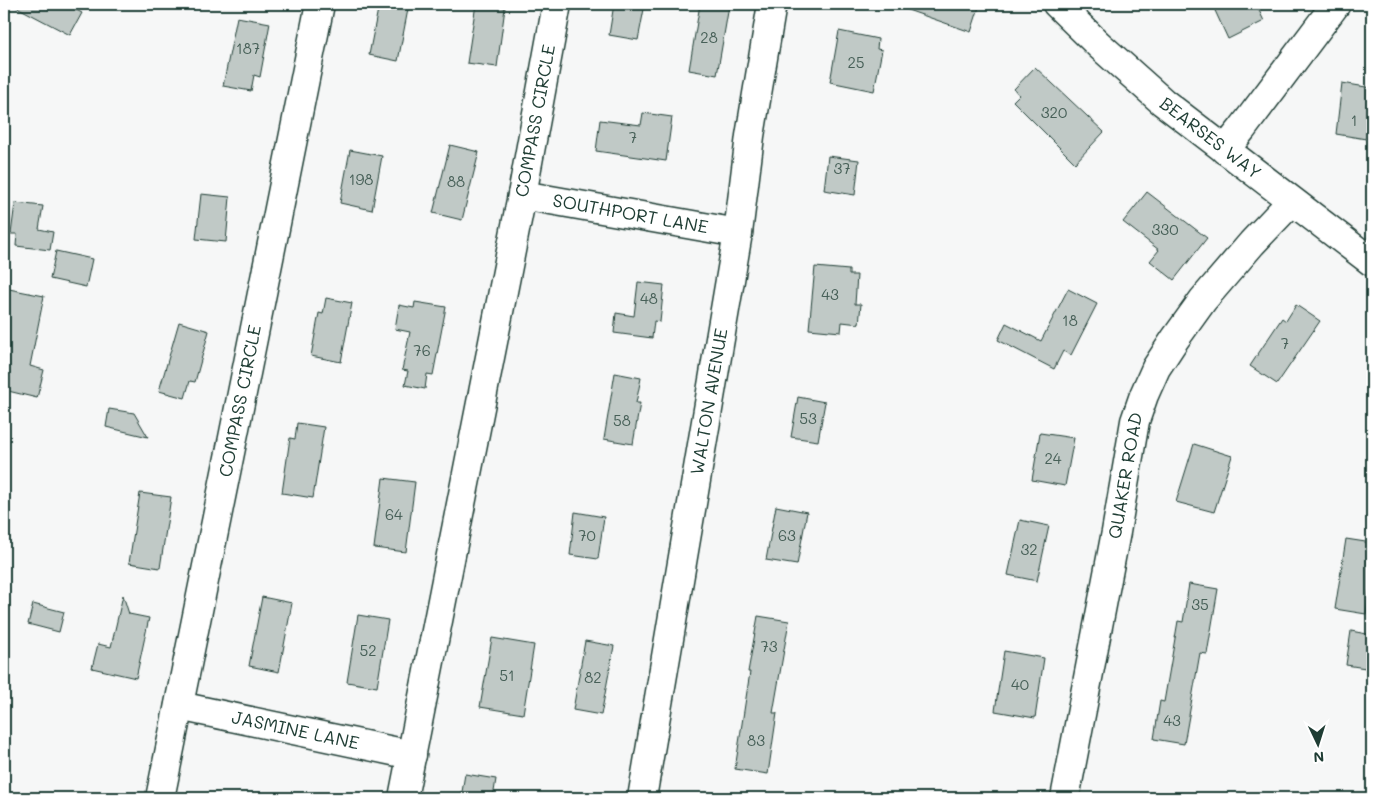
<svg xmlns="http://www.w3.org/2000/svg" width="1376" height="802" viewBox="0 0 1376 802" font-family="Mali,sans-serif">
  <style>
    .building { fill: #c0c9c6; stroke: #1f3d34 }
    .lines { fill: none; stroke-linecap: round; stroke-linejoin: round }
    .street-casing { stroke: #1f3d34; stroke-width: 31 }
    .secondary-casing { stroke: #1f3d34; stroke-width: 31 }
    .street { stroke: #fff; stroke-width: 28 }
    .secondary { stroke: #fff; stroke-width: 28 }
    .labels { text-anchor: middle; stroke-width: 4.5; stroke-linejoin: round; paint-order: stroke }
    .number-label { font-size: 15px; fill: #476058 }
    .street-label { font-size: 18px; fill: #1f3d34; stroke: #fff }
  </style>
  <rect width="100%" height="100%" fill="#f6f7f7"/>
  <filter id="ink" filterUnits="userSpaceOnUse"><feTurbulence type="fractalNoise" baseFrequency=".02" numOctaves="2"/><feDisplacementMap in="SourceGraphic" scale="10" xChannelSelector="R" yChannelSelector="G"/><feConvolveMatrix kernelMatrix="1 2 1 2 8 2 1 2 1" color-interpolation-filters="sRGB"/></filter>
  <g filter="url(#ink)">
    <g class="building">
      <path d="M 11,4 L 65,4 L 82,13 L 70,35 Z"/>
      <path d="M 379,4 L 409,4 L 398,61 L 369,55 Z"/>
      <path d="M 476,4 L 505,8 L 497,67 L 467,63 Z"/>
      <path d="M 614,4 L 645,4 L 638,40 L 609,35 Z"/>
      <path d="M 700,4 L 716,4 L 729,6 L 717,75 L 689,70 Z"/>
      <path d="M 900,4 L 980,4 L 971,32 L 899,7 Z"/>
      <path d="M 1212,4 L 1256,4 L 1264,21 L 1228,39 Z"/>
      <path d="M 237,17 L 270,23 L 260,77 L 254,75 L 251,91 L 223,86 Z"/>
      <path d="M 839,31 L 878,39 L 877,49 L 882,50 L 874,91 L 830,82 Z"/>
      <path d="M 1035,67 L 1104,132 L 1075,163 L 1013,101 L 1019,95 L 1014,89 Z"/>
      <path d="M 1342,83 L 1372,88 L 1372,100 L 1366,139 L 1336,134 Z"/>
      <path d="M 643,113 L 672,117 L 666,161 L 596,151 L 600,120 L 641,125 Z"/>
      <path d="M 450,145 L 479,152 L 462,220 L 433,213 Z"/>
      <path d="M 350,150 L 382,156 L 372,210 L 340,203 Z"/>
      <path d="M 828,156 L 859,160 L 855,195 L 824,190 Z"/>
      <path d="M 1147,192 L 1207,238 L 1174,280 L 1150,261 L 1159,250 L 1123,222 Z"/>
      <path d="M 201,194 L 230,197 L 226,242 L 196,239 Z"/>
      <path d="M 15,203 L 43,206 L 39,229 L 53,232 L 50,250 L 16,246 L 17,234 L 11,234 Z"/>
      <path d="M 56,251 L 92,259 L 86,287 L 50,279 Z"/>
      <path d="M 815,267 L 849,270 L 849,275 L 857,275 L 855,304 L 861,304 L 859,324 L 842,322 L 841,332 L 809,329 Z"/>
      <path d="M 638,282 L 664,285 L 660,322 L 654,321 L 652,338 L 614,333 L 616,313 L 634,316 Z"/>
      <path d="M 4,288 L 44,296 L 30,366 L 44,370 L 37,398 L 4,390 Z"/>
      <path d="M 1068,289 L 1097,304 L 1071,355 L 1063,351 L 1054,369 L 998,340 L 1006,323 L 1041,341 Z"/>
      <path d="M 326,298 L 352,303 L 341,362 L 311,356 L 319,313 L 323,314 Z"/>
      <path d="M 415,302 L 446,307 L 433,375 L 427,374 L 425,389 L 405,385 L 408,371 L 402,370 L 410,332 L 395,329 L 399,305 L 414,308 Z"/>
      <path d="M 1296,305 L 1320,321 L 1277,384 L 1250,366 L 1282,318 L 1286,321 Z"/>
      <path d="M 179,322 L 209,331 L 195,382 L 190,381 L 185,398 L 159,391 Z"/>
      <path d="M 615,373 L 641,378 L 636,403 L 640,403 L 633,444 L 604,439 Z"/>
      <path d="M 798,397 L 825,402 L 818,441 L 791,437 Z"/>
      <path d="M 109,409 L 134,413 L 148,437 L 106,427 Z"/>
      <path d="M 297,423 L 324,427 L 313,498 L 282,493 L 290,438 L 295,439 Z"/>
      <path d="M 1040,433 L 1074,438 L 1065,486 L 1032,480 Z"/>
      <path d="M 1194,444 L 1232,456 L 1214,512 L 1176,502 Z"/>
      <path d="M 383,478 L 415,482 L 406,552 L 374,548 Z"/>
      <path d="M 140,493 L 171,497 L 160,568 L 129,563 Z"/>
      <path d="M 776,506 L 807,512 L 797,565 L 766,560 Z"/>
      <path d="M 575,512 L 604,517 L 598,559 L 570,555 Z"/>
      <path d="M 1020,520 L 1049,526 L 1037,581 L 1008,575 Z"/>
      <path d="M 1346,539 L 1372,543 L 1372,572 L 1366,614 L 1335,609 Z"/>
      <path d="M 1189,584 L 1218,589 L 1207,654 L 1200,653 L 1184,744 L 1154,739 L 1160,701 L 1164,702 L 1178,621 L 1183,622 Z"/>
      <path d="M 123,595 L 129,614 L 149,618 L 136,678 L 92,668 L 98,644 L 111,647 Z"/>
      <path d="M 262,597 L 292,603 L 279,672 L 249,666 Z"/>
      <path d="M 33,604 L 64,612 L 59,632 L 28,624 Z"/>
      <path d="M 358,615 L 388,620 L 377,687 L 347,682 Z"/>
      <path d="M 758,616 L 789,621 L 773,713 L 777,713 L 768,774 L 735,769 L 750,672 L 748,672 Z"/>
      <path d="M 1351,631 L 1372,635 L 1372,669 L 1346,665 Z"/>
      <path d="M 492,638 L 534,645 L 523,714 L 480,707 Z"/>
      <path d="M 585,641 L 614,646 L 601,715 L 573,710 Z"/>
      <path d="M 1004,651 L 1044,658 L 1035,718 L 995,711 Z"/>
      <path d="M 465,774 L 496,779 L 493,798 L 461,798 Z"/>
    </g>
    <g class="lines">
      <g class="street-casing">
        <g id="street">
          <path d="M 1225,150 L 1242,129 L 1336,4"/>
          <path id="s1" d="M 522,195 L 738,233"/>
          <path id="s2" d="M 179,706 L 412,755"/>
          <path id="s3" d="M 160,798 C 215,534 266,268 320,4"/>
          <path id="s4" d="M 403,798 L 522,195 L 557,4"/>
          <path id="s5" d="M 642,798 L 738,233 L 750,136 L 772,4"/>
          <path id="s6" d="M 1065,798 L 1116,532 L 1135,421 L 1144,395 L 1156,368 L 1175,339 L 1203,300 L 1252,243 L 1291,202"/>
        </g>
      </g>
      <g class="secondary-casing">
        <g id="secondary">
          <path id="s7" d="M 1057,4 L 1099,45 L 1163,102 L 1372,262"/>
        </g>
      </g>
      <use href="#street" class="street"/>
      <use href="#secondary" class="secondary"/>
    </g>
  </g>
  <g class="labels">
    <g class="number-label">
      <text x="709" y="43">28</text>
      <text x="248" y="54">187</text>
      <text x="856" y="68">25</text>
      <text x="1054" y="118">320</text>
      <text x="1354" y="126">1</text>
      <text x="633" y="143">7</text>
      <text x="842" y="174">37</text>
      <text x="361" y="185">198</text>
      <text x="456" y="187">88</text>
      <text x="1165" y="235">330</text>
      <text x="830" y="300">43</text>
      <text x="649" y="304">48</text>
      <text x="1070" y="326">18</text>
      <text x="1285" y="349">7</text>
      <text x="422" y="356">76</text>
      <text x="808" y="424">53</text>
      <text x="622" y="426">58</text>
      <text x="1053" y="464">24</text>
      <text x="394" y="520">64</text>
      <text x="587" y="541">70</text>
      <text x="787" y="541">63</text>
      <text x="1029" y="555">32</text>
      <text x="1200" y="610">35</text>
      <text x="769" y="652">73</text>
      <text x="368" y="656">52</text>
      <text x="507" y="681">51</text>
      <text x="593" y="683">82</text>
      <text x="1020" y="690">40</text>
      <text x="1172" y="726">43</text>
      <text x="756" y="746">83</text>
    </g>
    <g class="street-label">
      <text dy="6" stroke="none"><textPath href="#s4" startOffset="690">COMPASS CIRCLE</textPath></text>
      <text dy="6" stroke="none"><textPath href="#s7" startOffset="204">BEARSES WAY</textPath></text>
      <text dy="6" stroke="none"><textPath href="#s1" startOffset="110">SOUTHPORT LANE</textPath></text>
      <text dy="6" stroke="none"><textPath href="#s3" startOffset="405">COMPASS CIRCLE</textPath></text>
      <text dy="6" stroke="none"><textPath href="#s5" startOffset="402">WALTON AVENUE</textPath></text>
      <text dy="6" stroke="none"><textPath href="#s6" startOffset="328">QUAKER ROAD</textPath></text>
      <text dy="6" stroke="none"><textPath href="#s2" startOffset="119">JASMINE LANE</textPath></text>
    </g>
  </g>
  <rect width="1376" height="802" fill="none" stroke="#fff" stroke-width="20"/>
  <rect x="10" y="10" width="1356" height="782" fill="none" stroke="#1f3d34" stroke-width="2" filter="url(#ink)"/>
  <g transform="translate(1318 744) rotate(176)" stroke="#ffffff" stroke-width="4" paint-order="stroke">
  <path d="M0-4L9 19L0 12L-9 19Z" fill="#1f3d34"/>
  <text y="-8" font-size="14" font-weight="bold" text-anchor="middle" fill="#1f3d34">N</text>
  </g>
</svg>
